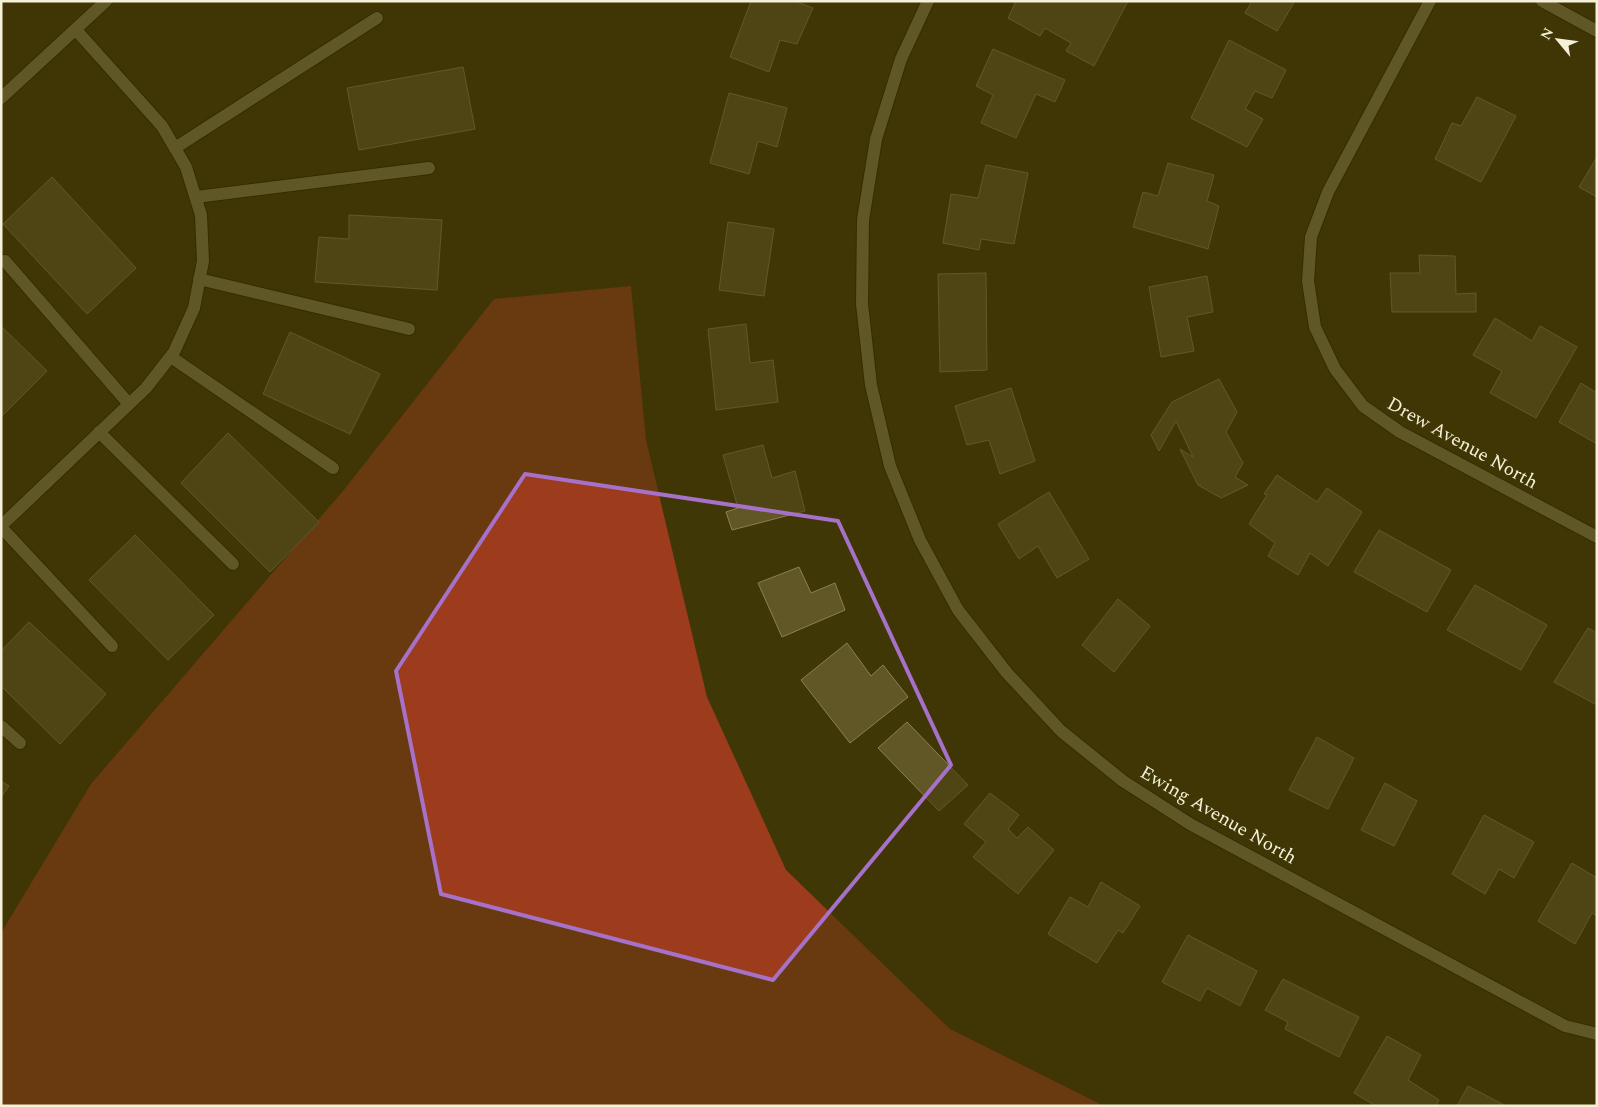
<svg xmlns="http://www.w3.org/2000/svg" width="1598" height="1107" viewBox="0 0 1598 1107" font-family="Spectral,serif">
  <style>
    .forest { fill: #9c3c1c }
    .building { fill: #605626; stroke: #8a8153 }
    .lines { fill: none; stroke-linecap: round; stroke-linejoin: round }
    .minor-casing { stroke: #251e00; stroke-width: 14 }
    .minor { stroke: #887f51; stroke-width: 12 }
    .marked { fill: none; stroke: #a671c8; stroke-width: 4; stroke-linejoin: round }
    .labels { text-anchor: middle; stroke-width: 4; stroke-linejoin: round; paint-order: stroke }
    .street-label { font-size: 19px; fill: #f5f1d8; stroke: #403706 }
  </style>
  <rect width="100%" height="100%" fill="#403706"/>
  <path class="forest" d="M 631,286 L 646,440 L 707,697 L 786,870 L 950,1029 L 1104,1106 L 1,1106 L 1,933 L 91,784 L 343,491 L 494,299 Z"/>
  <g class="building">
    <path d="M 751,1 L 795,1 L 813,8 L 797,44 L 780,40 L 769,72 L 730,57 Z"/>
    <path d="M 1016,1 L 1128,1 L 1094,66 L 1066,51 L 1071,43 L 1045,28 L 1040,36 L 1008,18 Z"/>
    <path d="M 1252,1 L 1295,1 L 1277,31 L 1245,13 Z"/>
    <path d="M 1229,40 L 1286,70 L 1272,98 L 1255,91 L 1245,109 L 1263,119 L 1247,147 L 1191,118 Z"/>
    <path d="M 993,49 L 1065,80 L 1055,102 L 1036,94 L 1016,138 L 981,123 L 993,95 L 976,86 Z"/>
    <path d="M 463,67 L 475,129 L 359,150 L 347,88 Z"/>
    <path d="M 729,93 L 787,108 L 777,147 L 758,141 L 749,174 L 710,163 Z"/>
    <path d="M 1477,97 L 1516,116 L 1481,182 L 1435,159 L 1452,123 L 1461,126 Z"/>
    <path d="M 1597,157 L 1597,197 L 1579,187 Z"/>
    <path d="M 1168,163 L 1214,175 L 1207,201 L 1219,206 L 1208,249 L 1133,227 L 1143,192 L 1158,196 Z"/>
    <path d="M 986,165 L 1028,173 L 1014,244 L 981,239 L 979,250 L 943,243 L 951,194 L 978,198 Z"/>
    <path d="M 52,177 L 136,268 L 87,314 L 3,224 Z"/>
    <path d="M 349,215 L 442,220 L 437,290 L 315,282 L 319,237 L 349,239 Z"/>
    <path d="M 728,222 L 774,229 L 764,296 L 719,290 Z"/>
    <path d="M 1419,255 L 1455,256 L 1456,294 L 1476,293 L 1476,312 L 1392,312 L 1390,273 L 1420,273 Z"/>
    <path d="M 986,273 L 987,370 L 940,372 L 938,274 Z"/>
    <path d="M 1207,276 L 1213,312 L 1187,317 L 1194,351 L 1161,357 L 1149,287 Z"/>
    <path d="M 1495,318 L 1532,341 L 1540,326 L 1577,347 L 1536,418 L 1490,393 L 1502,371 L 1473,355 Z"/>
    <path d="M 746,324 L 750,363 L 773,360 L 778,402 L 716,410 L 708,329 Z"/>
    <path d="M 1,326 L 47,371 L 1,417 Z"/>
    <path d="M 290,332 L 380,374 L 350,434 L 263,394 Z"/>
    <path d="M 1219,379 L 1237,412 L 1226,432 L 1243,463 L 1235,477 L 1248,485 L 1221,498 L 1198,485 L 1180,449 L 1193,457 L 1176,421 L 1159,451 L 1151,435 L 1172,402 Z"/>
    <path d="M 1581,383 L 1597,393 L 1597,444 L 1559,422 Z"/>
    <path d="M 1011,388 L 1035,461 L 1000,474 L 989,440 L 967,445 L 955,406 Z"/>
    <path d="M 228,433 L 319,522 L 270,572 L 181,483 Z"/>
    <path d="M 763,445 L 772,478 L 795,471 L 805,511 L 732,530 L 726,512 L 738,508 L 723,455 Z"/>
    <path d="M 1277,475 L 1317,502 L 1327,488 L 1362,512 L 1328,566 L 1310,553 L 1298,575 L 1268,556 L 1275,543 L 1249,524 L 1267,495 L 1264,494 Z"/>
    <path d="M 1049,492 L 1089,559 L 1057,578 L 1038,546 L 1019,559 L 998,524 Z"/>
    <path d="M 1379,530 L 1451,570 L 1427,612 L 1354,572 Z"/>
    <path d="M 135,535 L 214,615 L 168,660 L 89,580 Z"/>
    <path d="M 799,567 L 811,593 L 835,583 L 845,610 L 782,637 L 758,583 Z"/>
    <path d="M 1475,585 L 1547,625 L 1521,670 L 1447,630 Z"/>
    <path d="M 1118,599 L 1150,626 L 1114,672 L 1082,645 Z"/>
    <path d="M 29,622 L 106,694 L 60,744 L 1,686 L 1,651 Z"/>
    <path d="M 1588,628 L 1597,633 L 1597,705 L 1554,682 Z"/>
    <path d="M 847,643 L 871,676 L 883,665 L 908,697 L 850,743 L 801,680 Z"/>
    <path d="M 907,722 L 968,785 L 939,811 L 878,748 Z"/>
    <path d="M 1317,737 L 1354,758 L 1328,809 L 1289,790 Z"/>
    <path d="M 1,781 L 9,786 L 1,797 Z"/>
    <path d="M 1385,783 L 1417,801 L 1394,846 L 1361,830 Z"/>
    <path d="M 990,793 L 1019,815 L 1008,829 L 1017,838 L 1028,827 L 1054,850 L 1018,894 L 973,857 L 986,842 L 964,824 Z"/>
    <path d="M 1484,815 L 1534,842 L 1514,878 L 1499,869 L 1485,894 L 1452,874 Z"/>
    <path d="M 1572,863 L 1597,878 L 1597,916 L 1592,913 L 1575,944 L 1538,921 Z"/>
    <path d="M 1101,882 L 1140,906 L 1123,933 L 1118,930 L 1097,963 L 1048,934 L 1070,897 L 1088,907 Z"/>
    <path d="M 1188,935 L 1257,971 L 1240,1006 L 1207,988 L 1200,1001 L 1162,982 Z"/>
    <path d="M 1283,979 L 1359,1017 L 1339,1057 L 1285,1029 L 1288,1022 L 1265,1010 Z"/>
    <path d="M 1387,1036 L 1421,1055 L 1408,1080 L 1439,1100 L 1436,1106 L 1376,1106 L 1354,1093 Z"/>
    <path d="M 1468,1086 L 1506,1106 L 1457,1106 Z"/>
  </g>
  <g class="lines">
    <g class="minor-casing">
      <g id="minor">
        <path d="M 928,1 L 901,59 L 876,139 L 863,220 L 862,304 L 871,385 L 890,466 L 920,540 L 958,610 L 1007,673 L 1061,731 L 1123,781 L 1190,824 L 1565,1026 L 1597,1034"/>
        <path d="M 1430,1 L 1328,192 L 1311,237 L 1308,281 L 1315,327 L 1335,369 L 1363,406 L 1400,432 L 1597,537"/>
        <path d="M 1542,1 L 1597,31"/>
        <path d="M 1,98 L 106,1"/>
        <path d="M 175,148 L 377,18"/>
        <path d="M 196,197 L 429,168"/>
        <path d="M 5,261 L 129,404"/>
        <path d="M 199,279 L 409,329"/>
        <path d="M 171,357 L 333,468"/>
        <path d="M 99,432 L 233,564"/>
        <path d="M 1,526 L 146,388 L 174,352 L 194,308 L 203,261 L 201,215 L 186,167 L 162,126 L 76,30"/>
        <path d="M 1,527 L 112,646"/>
        <path d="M 1,726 L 20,743"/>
      </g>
    </g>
    <use href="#minor" class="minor"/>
  </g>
  <path d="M0 0H1598V1107H0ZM 525,474 L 838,521 L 951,765 L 773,980 L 441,894 L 396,671 Z" fill="#403706" fill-opacity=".55" fill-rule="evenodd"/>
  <path class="marked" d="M 525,474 L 838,521 L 951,765 L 773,980 L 441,894 L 396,671 Z"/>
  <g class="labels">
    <g class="street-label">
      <text transform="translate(1463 442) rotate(29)" y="7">Drew Avenue North</text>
      <text transform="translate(1219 814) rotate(30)" y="7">Ewing Avenue North</text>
    </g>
  </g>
  <rect width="1598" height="1107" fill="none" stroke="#f5f1d8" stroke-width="5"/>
  <g transform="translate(1558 40) rotate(299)" stroke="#403706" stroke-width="4" paint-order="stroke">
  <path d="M0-4L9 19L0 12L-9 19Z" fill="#f5f1d8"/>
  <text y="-8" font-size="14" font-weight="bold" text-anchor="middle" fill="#f5f1d8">N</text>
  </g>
</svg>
